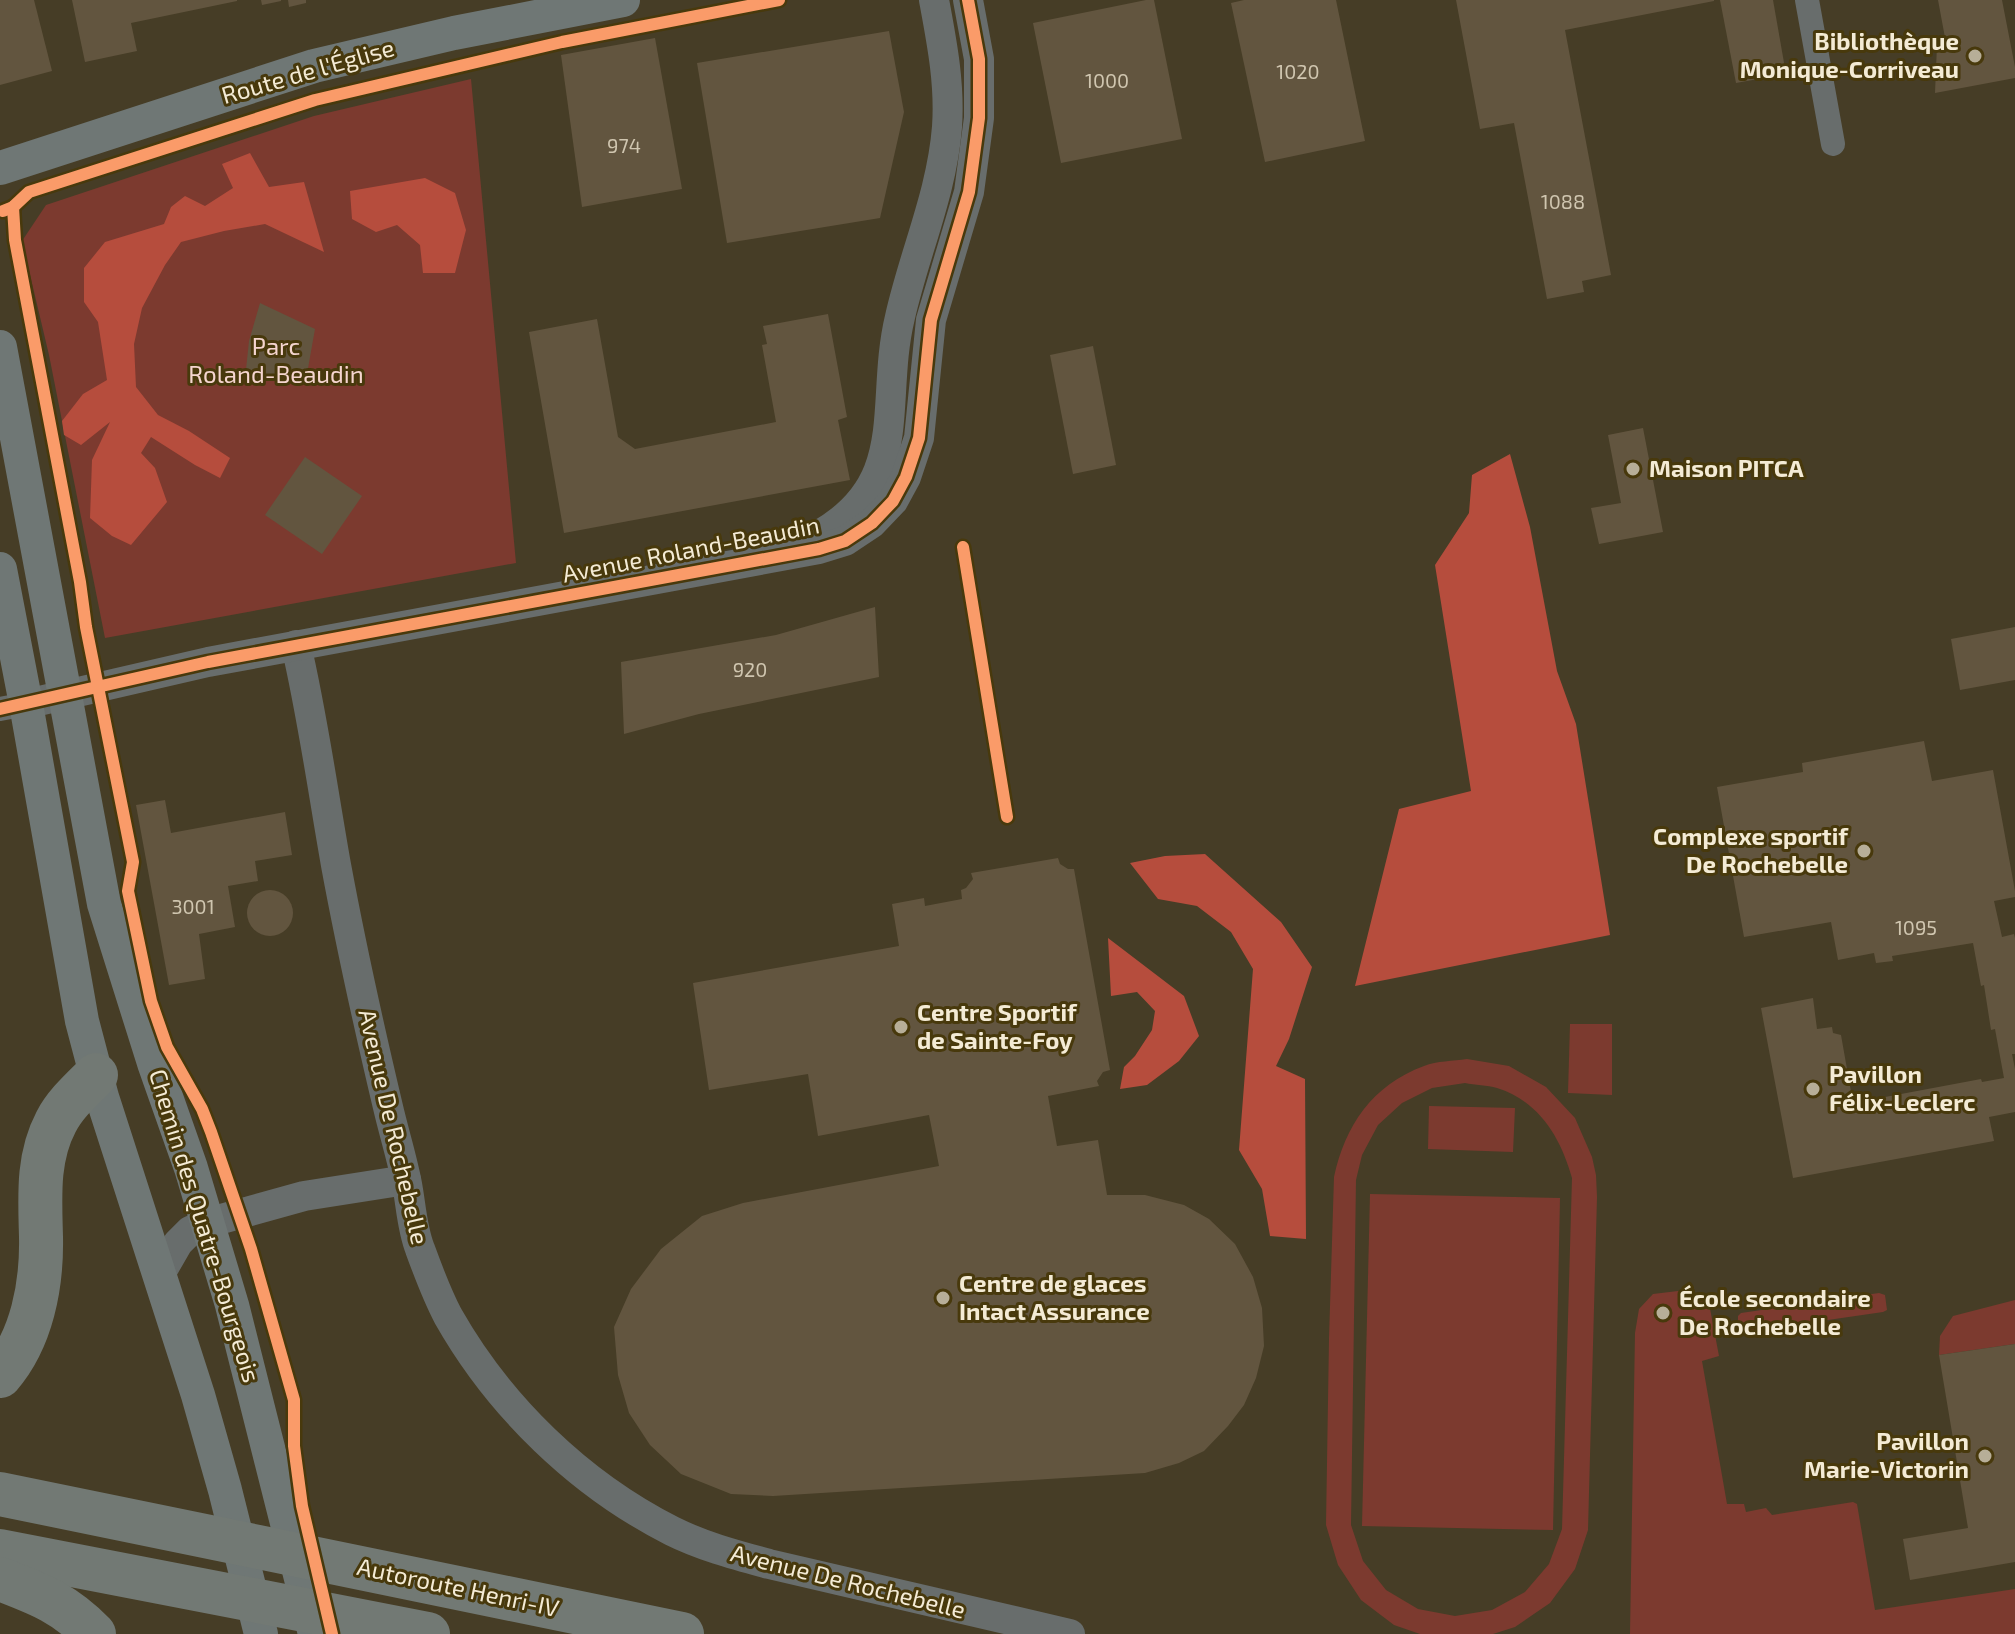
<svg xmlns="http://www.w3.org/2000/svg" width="2015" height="1634" viewBox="0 0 2015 1634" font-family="'Exo 2',sans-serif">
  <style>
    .green { fill: #7c3a2f; fill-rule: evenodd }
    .forest { fill: #b64d3d }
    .building { fill: #62553f }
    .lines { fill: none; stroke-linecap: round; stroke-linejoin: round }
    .minor { stroke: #686d6c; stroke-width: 24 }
    .tertiary { stroke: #686d6c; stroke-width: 30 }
    .secondary { stroke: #6f7775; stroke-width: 34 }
    .motorway { stroke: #727974; stroke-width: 44 }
    .cycleway-casing { stroke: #48390c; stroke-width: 17 }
    .cycleway { stroke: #fa9b69; stroke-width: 12 }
    .poi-dot { fill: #b7ae98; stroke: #48390c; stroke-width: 3 }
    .labels { text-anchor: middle; stroke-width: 6; stroke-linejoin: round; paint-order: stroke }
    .number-label { font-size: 20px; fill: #d0c6b0 }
    .poi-label { font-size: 24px; font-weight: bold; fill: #f4ebd5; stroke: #48390c; text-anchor: start }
    .street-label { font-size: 24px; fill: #f4ebd5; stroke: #48390c }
    .park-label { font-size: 24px; fill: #f5d5cf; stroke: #48390c }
  </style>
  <rect width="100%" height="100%" fill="#463d26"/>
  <g class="green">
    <path d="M 471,79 L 516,563 L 105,638 L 49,355 L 22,241 L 46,205 L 314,116 Z"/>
    <path d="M 1570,1024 L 1612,1024 L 1612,1095 L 1568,1093 Z"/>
    <path d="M 1467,1059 L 1509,1066 L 1546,1087 L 1575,1118 L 1592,1157 L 1596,1175 L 1597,1197 L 1588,1530 L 1575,1569 L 1550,1603 L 1515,1627 L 1493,1634 L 1420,1634 L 1394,1625 L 1361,1600 L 1338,1565 L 1326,1525 L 1329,1339 L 1334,1177 C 1345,1126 1372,1085 1424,1066 C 1437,1061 1453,1061 1467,1059 ZM 1465,1083 C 1475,1085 1487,1085 1497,1088 C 1539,1101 1561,1138 1572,1178 L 1562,1529 L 1549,1564 L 1525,1592 L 1492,1610 L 1455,1616 L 1418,1609 L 1386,1590 L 1363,1561 L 1351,1525 L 1356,1180 L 1362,1155 L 1378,1125 L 1402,1103 L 1432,1088 Z"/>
    <path d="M 1429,1106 L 1515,1108 L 1513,1152 L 1428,1149 Z"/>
    <path d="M 1370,1194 L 1560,1198 L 1553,1530 L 1362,1526 Z"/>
    <path d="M 1678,1291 L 1708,1298 L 1719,1356 L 1702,1361 L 1727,1504 L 1744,1504 L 1746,1512 L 1766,1508 L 1772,1515 L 1853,1502 L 1857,1504 L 1875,1610 L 2015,1589 L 2015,1634 L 1630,1634 L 1635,1333 L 1639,1309 L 1653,1294 Z"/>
    <path d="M 1879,1293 L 1885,1295 L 1887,1310 L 1883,1312 L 1746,1332 L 1738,1321 L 1738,1316 L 1741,1313 Z"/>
    <path d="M 2015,1300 L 2015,1344 L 1939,1355 L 1940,1336 L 1953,1316 Z"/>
  </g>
  <g class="forest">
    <path d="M 250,153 L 269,187 L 304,182 L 324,252 L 265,224 L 224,231 L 181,242 L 165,265 L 142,308 L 134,344 L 136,387 L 158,415 L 189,431 L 230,458 L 220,478 L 195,465 L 151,437 L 141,453 L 155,468 L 167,502 L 131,545 L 112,536 L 90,518 L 92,460 L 110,422 L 81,445 L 64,435 L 62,421 L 83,394 L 107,380 L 98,322 L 84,302 L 84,268 L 105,242 L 164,224 L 171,207 L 185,196 L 205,206 L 233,188 L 222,164 Z"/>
    <path d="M 425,178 L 455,193 L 466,230 L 455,273 L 423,273 L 420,245 L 397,225 L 376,232 L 352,219 L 350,191 Z"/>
    <path d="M 1510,454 L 1530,527 L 1557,671 L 1576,724 L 1610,935 L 1355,986 L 1399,809 L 1471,791 L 1435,565 L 1469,513 L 1472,475 Z"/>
    <path d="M 1205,854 L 1281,922 L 1312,967 L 1289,1039 L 1276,1066 L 1305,1079 L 1306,1239 L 1270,1236 L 1262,1189 L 1239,1150 L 1253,969 L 1231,932 L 1197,906 L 1158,899 L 1130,863 L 1165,856 Z"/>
    <path d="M 1108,938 L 1184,996 L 1199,1036 L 1179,1061 L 1147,1085 L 1120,1089 L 1124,1067 L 1135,1056 L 1152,1030 L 1155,1011 L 1137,992 L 1111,996 Z"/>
  </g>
  <g class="building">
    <path d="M 0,0 L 34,0 L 52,71 L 0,85 Z"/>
    <path d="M 72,0 L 237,0 L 237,1 L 131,23 L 137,51 L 85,62 Z"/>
    <path d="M 261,0 L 281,0 L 281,1 L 262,5 Z"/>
    <path d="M 288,0 L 306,0 L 306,3 L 289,7 Z"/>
    <path d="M 1146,0 L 1154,0 L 1182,139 L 1061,163 L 1033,23 Z"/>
    <path d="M 1244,0 L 1336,0 L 1365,141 L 1265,162 L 1231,3 Z"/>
    <path d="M 1456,0 L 1714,0 L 1714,1 L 1565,30 L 1611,275 L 1582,281 L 1584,292 L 1547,299 L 1514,123 L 1480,129 Z"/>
    <path d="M 1720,0 L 1773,0 L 1786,74 L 1736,83 Z"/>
    <path d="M 1938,0 L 2002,0 L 2015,67 L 2015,78 L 1935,93 L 1937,45 L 1946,43 Z"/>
    <path d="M 889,31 L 904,112 L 880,218 L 727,243 L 697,63 Z"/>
    <path d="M 655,38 L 682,189 L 582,207 L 561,55 Z"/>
    <path d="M 260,303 L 315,329 L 307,374 L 245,379 L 249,341 Z"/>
    <path d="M 828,314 L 847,417 L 838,420 L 850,480 L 564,533 L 529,332 L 597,319 L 618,437 L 635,449 L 776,422 L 762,345 L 767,344 L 763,326 Z"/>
    <path d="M 1093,346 L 1116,465 L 1073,474 L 1050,355 Z"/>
    <path d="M 1643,428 L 1663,532 L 1599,544 L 1591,508 L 1621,503 L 1608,435 Z"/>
    <path d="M 305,457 L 362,496 L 322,554 L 265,515 Z"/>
    <path d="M 875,607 L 879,677 L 699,714 L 624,734 L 621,662 L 776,635 Z"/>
    <path d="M 2015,627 L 2015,680 L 1960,690 L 1951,639 Z"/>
    <path d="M 1924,741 L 1932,781 L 1993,770 L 2015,891 L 2015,897 L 1994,901 L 2002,937 L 2014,934 L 2015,938 L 2015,1054 L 2012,1054 L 2015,1069 L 2015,1112 L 1989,1117 L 1994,1141 L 1793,1178 L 1761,1008 L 1813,998 L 1817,1029 L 1832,1027 L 1833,1033 L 1841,1035 L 1853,1103 L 1981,1079 L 1982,1082 L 2004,1078 L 1995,1029 L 1991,1030 L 1984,985 L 1981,986 L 1973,943 L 1892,956 L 1893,961 L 1876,963 L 1874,953 L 1838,960 L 1831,922 L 1744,937 L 1717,787 L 1803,772 L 1802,763 Z"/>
    <path d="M 165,800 L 171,833 L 285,812 L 292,855 L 255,861 L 258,881 L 228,886 L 235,927 L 199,934 L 205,979 L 169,985 L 136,805 Z"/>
    <path d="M 1058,858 L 1060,864 L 1068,869 L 1074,869 L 1110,1070 L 1103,1072 L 1097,1081 L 1099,1086 L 1048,1096 L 1057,1146 L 1098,1140 L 1107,1195 L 1145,1195 L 1184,1205 L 1209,1219 L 1235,1244 L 1253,1277 L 1262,1308 L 1264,1346 L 1256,1378 L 1244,1405 L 1228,1426 L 1204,1451 L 1179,1463 L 1145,1473 L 773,1496 L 731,1494 L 681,1474 L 650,1445 L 629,1413 L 618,1375 L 614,1327 L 631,1289 L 661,1249 L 702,1216 L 743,1203 L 939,1166 L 929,1115 L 818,1136 L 808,1074 L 709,1090 L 693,983 L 899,946 L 892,904 L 924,898 L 925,906 L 962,899 L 961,890 L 966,888 L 973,879 L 971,873 Z"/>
    <circle cx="270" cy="913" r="23"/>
    <path d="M 2015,1344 L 2015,1562 L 1910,1580 L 1903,1539 L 1968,1528 L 1939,1355 Z"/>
  </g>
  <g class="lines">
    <g class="minor">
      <path d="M 1807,0 L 1833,144"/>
      <path d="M 0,709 L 26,704"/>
    </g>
    <g class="tertiary">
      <path d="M 819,535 C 913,482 879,404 900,317 C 914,254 942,193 947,127 C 950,84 942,43 934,0"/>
      <path d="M 296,645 C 313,718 323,792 336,865 C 351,946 369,1027 388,1107 C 394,1133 402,1158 407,1184 C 411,1205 412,1229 420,1249 C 428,1271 437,1295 448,1316 C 499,1406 579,1484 672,1531 C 702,1546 736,1555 769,1564 L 1070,1634"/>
      <path d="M 26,704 L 208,662 L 819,549 L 845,541 L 872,523 L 893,501 L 906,477 L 919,438 L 931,320 L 969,192 L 979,118 L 979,59 L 968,0"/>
      <path d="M 159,1276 L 178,1243 L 190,1231 L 207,1223 L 304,1196 L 406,1180"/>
    </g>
    <g class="secondary">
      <path d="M 0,168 L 314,66 L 454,33 L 623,0"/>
      <path d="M 0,347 L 104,904 L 154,1063 L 191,1168 L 232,1305 L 315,1634"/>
      <path d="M 0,569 L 26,704 L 82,1021 L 102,1097 L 198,1395 L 225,1490 L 261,1634"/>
    </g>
    <g class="motorway">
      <path d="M 0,1376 C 32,1339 42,1285 41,1237 C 40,1197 37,1158 56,1122 C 65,1104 82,1089 96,1075"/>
      <path d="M 0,1494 L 682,1634"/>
      <path d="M 0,1551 L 428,1634"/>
      <path d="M 0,1579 C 39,1594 64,1603 94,1634"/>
    </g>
    <g class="cycleway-casing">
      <g id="cycleway">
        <path d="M 13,207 L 15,240 L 80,582 L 86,627 L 133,862 L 128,891 L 151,1001 L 167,1047 L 202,1109 L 211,1132 L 251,1249 L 294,1400 L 294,1446 L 302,1506 L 332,1634"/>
        <path d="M 3,211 L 13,207 L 29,192 L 315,100 L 562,42 L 779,0"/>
        <path d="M 963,547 L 1007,817"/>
        <path d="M 0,709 L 208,662 L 819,549 L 845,541 L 872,523 L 893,501 L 906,477 L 919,438 L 931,320 L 969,192 L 979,118 L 979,59 L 968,0"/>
      </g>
    </g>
    <use href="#cycleway" class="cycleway"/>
  </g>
  <g class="poi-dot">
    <circle cx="1975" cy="56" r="8"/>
    <circle cx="1633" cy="469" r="8"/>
    <circle cx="1864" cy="851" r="8"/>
    <circle cx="901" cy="1027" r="8"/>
    <circle cx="1813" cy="1089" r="8"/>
    <circle cx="943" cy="1298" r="8"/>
    <circle cx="1663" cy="1313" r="8"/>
    <circle cx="1985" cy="1456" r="8"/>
  </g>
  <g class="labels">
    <g class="number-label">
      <text x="1298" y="79">1020</text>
      <text x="1107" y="88">1000</text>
      <text x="624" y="153">974</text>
      <text x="1563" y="209">1088</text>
      <text x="750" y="677">920</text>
      <text x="193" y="914">3001</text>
      <text x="1916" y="935">1095</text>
    </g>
    <g class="poi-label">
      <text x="1959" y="50" text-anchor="end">Bibliothèque<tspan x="1959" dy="28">Monique-Corriveau</tspan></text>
      <text x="1649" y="477">Maison PITCA</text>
      <text x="1848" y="845" text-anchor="end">Complexe sportif<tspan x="1848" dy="28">De Rochebelle</tspan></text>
      <text x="917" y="1021">Centre Sportif<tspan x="917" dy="28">de Sainte-Foy</tspan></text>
      <text x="1829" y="1083">Pavillon<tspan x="1829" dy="28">Félix-Leclerc</tspan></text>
      <text x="959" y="1292">Centre de glaces<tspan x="959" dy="28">Intact Assurance</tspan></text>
      <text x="1679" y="1307">École secondaire<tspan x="1679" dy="28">De Rochebelle</tspan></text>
      <text x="1969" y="1450" text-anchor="end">Pavillon<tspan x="1969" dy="28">Marie-Victorin</tspan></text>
    </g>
    <g class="street-label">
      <text transform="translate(308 72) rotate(-16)" y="8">Route de l'Église</text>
      <text transform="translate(691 550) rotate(-11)" y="8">Avenue Roland-Beaudin</text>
      <text transform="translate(393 1127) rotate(77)" y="8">Avenue De Rochebelle</text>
      <text transform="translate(204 1226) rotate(73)" y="8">Chemin des Quatre-Bourgeois</text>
      <text transform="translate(848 1582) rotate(14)" y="8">Avenue De Rochebelle</text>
      <text transform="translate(458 1588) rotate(12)" y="8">Autoroute Henri-IV</text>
    </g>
    <g class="park-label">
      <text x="276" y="355">Parc<tspan x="276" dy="28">Roland-Beaudin</tspan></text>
    </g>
  </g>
</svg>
